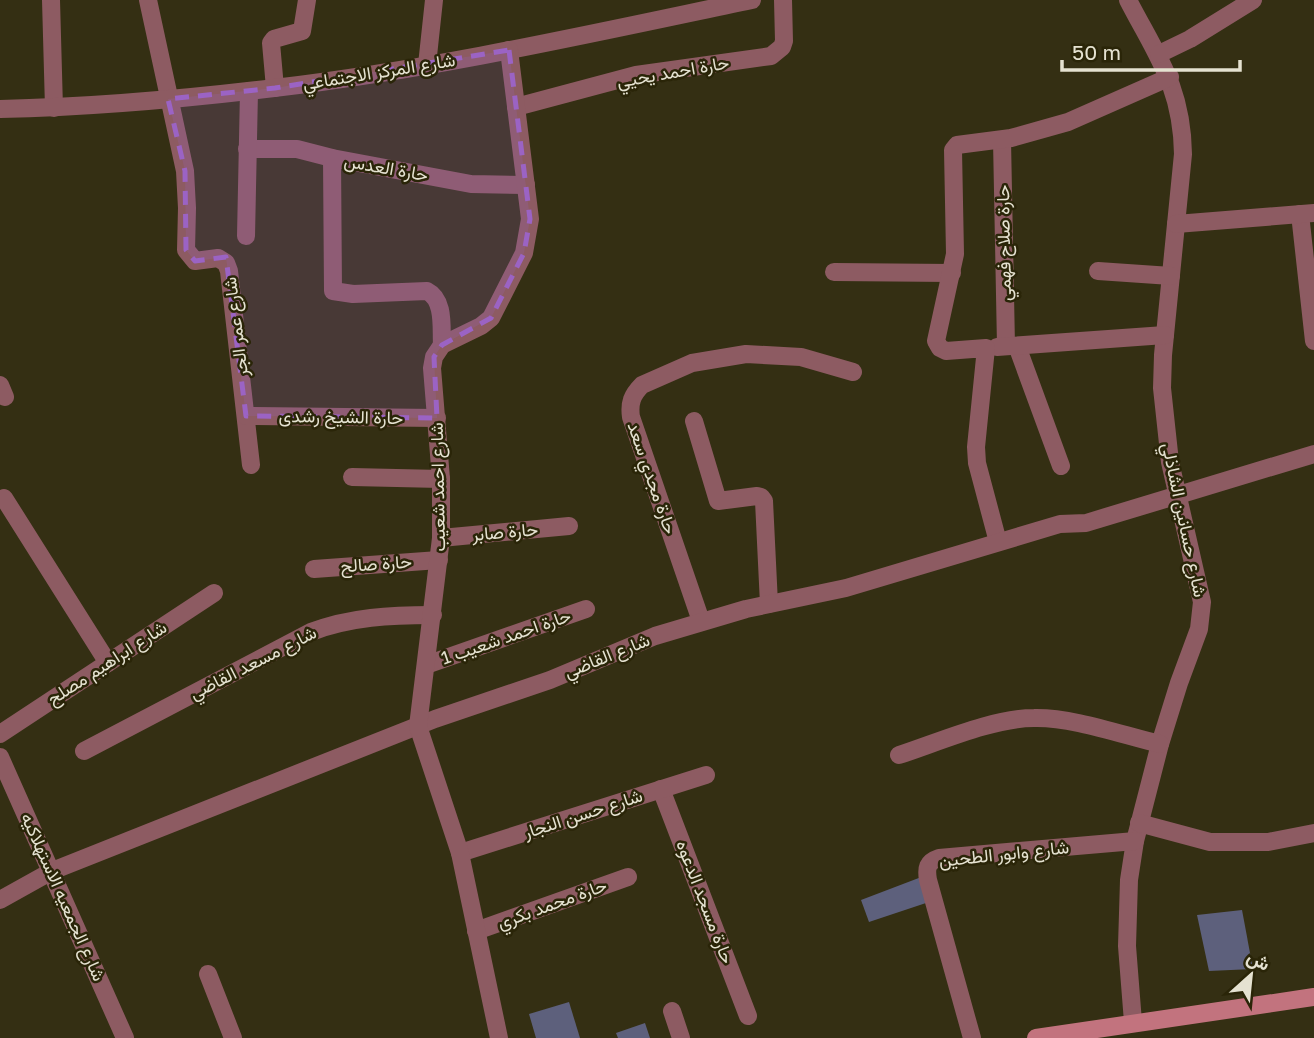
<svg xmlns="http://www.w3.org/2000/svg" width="1314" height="1038" viewBox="0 0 1314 1038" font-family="'Golos Text',Vazirmatn,sans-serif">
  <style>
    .building { fill: #5d607c }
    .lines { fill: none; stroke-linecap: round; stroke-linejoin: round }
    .street { stroke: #8d5b62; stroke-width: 18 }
    .secondary { stroke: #c2737e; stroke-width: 18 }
    .marked { fill: #9b63c4; fill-opacity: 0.2; stroke: #9b63c4; stroke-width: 5; stroke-dasharray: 14 9; stroke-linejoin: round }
    .labels { text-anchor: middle; stroke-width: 5; stroke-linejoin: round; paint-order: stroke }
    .street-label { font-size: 18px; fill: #e5e2d1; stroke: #2a2508 }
  </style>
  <rect width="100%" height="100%" fill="#342f13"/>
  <g class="building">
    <path d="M 924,876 L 932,901 L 869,922 L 861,900 Z"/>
    <path d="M 1242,910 L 1253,969 L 1209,971 L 1197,915 Z"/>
    <path d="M 569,1002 L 580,1038 L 536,1038 L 529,1014 Z"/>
    <path d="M 645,1023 L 650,1038 L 618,1038 L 616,1033 Z"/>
  </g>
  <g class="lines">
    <g class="street">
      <path d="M 51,0 L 54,108"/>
      <path d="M 148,0 L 185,171 L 187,208 L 186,250 L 195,261 L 218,258 L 226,263 L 229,271 L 251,465"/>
      <path d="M 1128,0 C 1157,56 1182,87 1183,154 L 1163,355 L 1162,388 L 1170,462 L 1202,602 L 1199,629 L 1179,683 L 1160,744 L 1135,841 L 1129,880 L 1127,946 L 1133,1022"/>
      <path d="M 1159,54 L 1190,39 L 1253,0"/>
      <path d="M 427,65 L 434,0"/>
      <path d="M 275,88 L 271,43 L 274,39 L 302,31 L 307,0"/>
      <path d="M 516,107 L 636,75 L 771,56 L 782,47 L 784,41 L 783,0"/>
      <path d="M 0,109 C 92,107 183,99 274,88 C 435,69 594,33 752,0"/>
      <path d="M 1002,140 L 1006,346"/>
      <path d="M 247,149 L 297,149 L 332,158 L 471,184 L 526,185"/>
      <path d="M 332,158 L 333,291 L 353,294 L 427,291 C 445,300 441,328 442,345"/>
      <path d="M 1300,214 L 1314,341"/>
      <path d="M 1176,224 L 1314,213"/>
      <path d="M 246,236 L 249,91"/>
      <path d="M 1098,271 L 1171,276"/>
      <path d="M 834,272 L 952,273"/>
      <path d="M 1017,346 L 1061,466"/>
      <path d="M 997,347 L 1165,335"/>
      <path d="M 0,385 L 5,397"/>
      <path d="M 246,416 L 437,418"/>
      <path d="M 694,421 L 718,501 L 757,496 L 761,497 L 764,501 L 769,604"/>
      <path d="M 352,477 L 441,479"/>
      <path d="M 4,498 L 108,663"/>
      <path d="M 441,538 L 569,526"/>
      <path d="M 998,542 L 977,463 L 976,447 L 986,348 L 946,351 L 940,348 L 936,341 L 955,254 L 953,150 L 957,145 L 1011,138 L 1068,122 L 1170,77"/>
      <path d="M 314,569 L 439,560"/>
      <path d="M 701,621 L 631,417 C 629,403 632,395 642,385 L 692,363 L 746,354 L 801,357 L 853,372"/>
      <path d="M 426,665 L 586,609"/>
      <path d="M 0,734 L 214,593"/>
      <path d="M 84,751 L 311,632 C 350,617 391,615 433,615"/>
      <path d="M 899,755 C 939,742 993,718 1034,718 C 1072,717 1122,735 1160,744"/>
      <path d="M 0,757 L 125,1038"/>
      <path d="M 661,789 L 748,1016"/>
      <path d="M 1139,823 L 1210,842 L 1268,842 L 1314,833"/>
      <path d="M 460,853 L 706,775"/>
      <path d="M 0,900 L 52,871 L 435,719 L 550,680 L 655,636 L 746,609 L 846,588 L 1060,524 L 1086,523 L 1314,454"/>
      <path d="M 476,931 L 628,877"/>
      <path d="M 208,974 L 233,1038"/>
      <path d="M 672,1011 L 681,1038"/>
      <path d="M 499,1038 L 460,853 L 418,726 L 441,538 L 441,479 L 432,368 L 434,357 L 442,345 L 481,326 L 491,318 L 524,253 L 530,219 L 509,50"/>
      <path d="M 972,1038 L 928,880 C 926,868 927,862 939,858 L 1135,841"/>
    </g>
    <path class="secondary" d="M 1036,1038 L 1314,997"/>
  </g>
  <path class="marked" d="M 509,50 L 530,219 L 524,253 L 491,318 L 442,345 L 434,357 L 437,418 L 246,416 L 226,257 L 195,261 L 186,250 L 185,171 L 168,99 L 275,88 Z"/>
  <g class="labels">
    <g class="street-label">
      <text transform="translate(379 72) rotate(-9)" y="6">شارع المركز الاجتماعي</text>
      <text transform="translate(673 72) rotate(-10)" y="6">حارة احمد يحيي</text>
      <text transform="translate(386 168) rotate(10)" y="6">حارة العدس</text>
      <text transform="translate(1004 243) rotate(-91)" y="6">حارة صلاح فهمي</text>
      <text transform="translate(236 327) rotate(-97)" y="6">شارع عمر الجر</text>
      <text transform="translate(341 417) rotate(1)" y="6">حارة الشيخ رشدى</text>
      <text transform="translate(652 478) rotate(71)" y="6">حارة مجدي سعد</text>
      <text transform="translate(438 487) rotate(-91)" y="6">شارع احمد شعيب</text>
      <text transform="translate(1184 520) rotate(78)" y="6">شارع حسانين الشاذلي</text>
      <text transform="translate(505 532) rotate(-5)" y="6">حارة صابر</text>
      <text transform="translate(376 564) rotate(-4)" y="6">حارة صالح</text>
      <text transform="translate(506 637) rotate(-19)" y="6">حارة احمد شعيب 1</text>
      <text transform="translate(607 656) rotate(-22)" y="6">شارع القاضي</text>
      <text transform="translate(107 663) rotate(-33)" y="6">شارع ابراهيم مصلح</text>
      <text transform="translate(253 663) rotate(-27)" y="6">شارع مسعد القاضي</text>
      <text transform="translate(583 814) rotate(-18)" y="6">شارع حسن النجار</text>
      <text transform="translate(1004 854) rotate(-6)" y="6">شارع وابور الطحين</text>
      <text transform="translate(63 897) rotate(66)" y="6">شارع الجمعيه الاستهلاكيه</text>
      <text transform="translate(705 902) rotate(69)" y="6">حارة مسجد الدعوه</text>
      <text transform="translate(552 904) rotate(-20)" y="6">حارة محمد بكري</text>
    </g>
  </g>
  <g transform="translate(1251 975) rotate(27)" stroke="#2a2508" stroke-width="5" paint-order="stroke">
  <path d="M0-5L12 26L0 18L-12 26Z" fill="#e5e2d1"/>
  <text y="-10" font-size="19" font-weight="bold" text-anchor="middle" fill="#e5e2d1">ش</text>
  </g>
  <path d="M1062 60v10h178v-10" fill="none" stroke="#e5e2d1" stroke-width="3.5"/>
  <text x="1072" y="60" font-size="21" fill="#e5e2d1" stroke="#2a2508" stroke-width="5" paint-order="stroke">50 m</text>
</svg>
